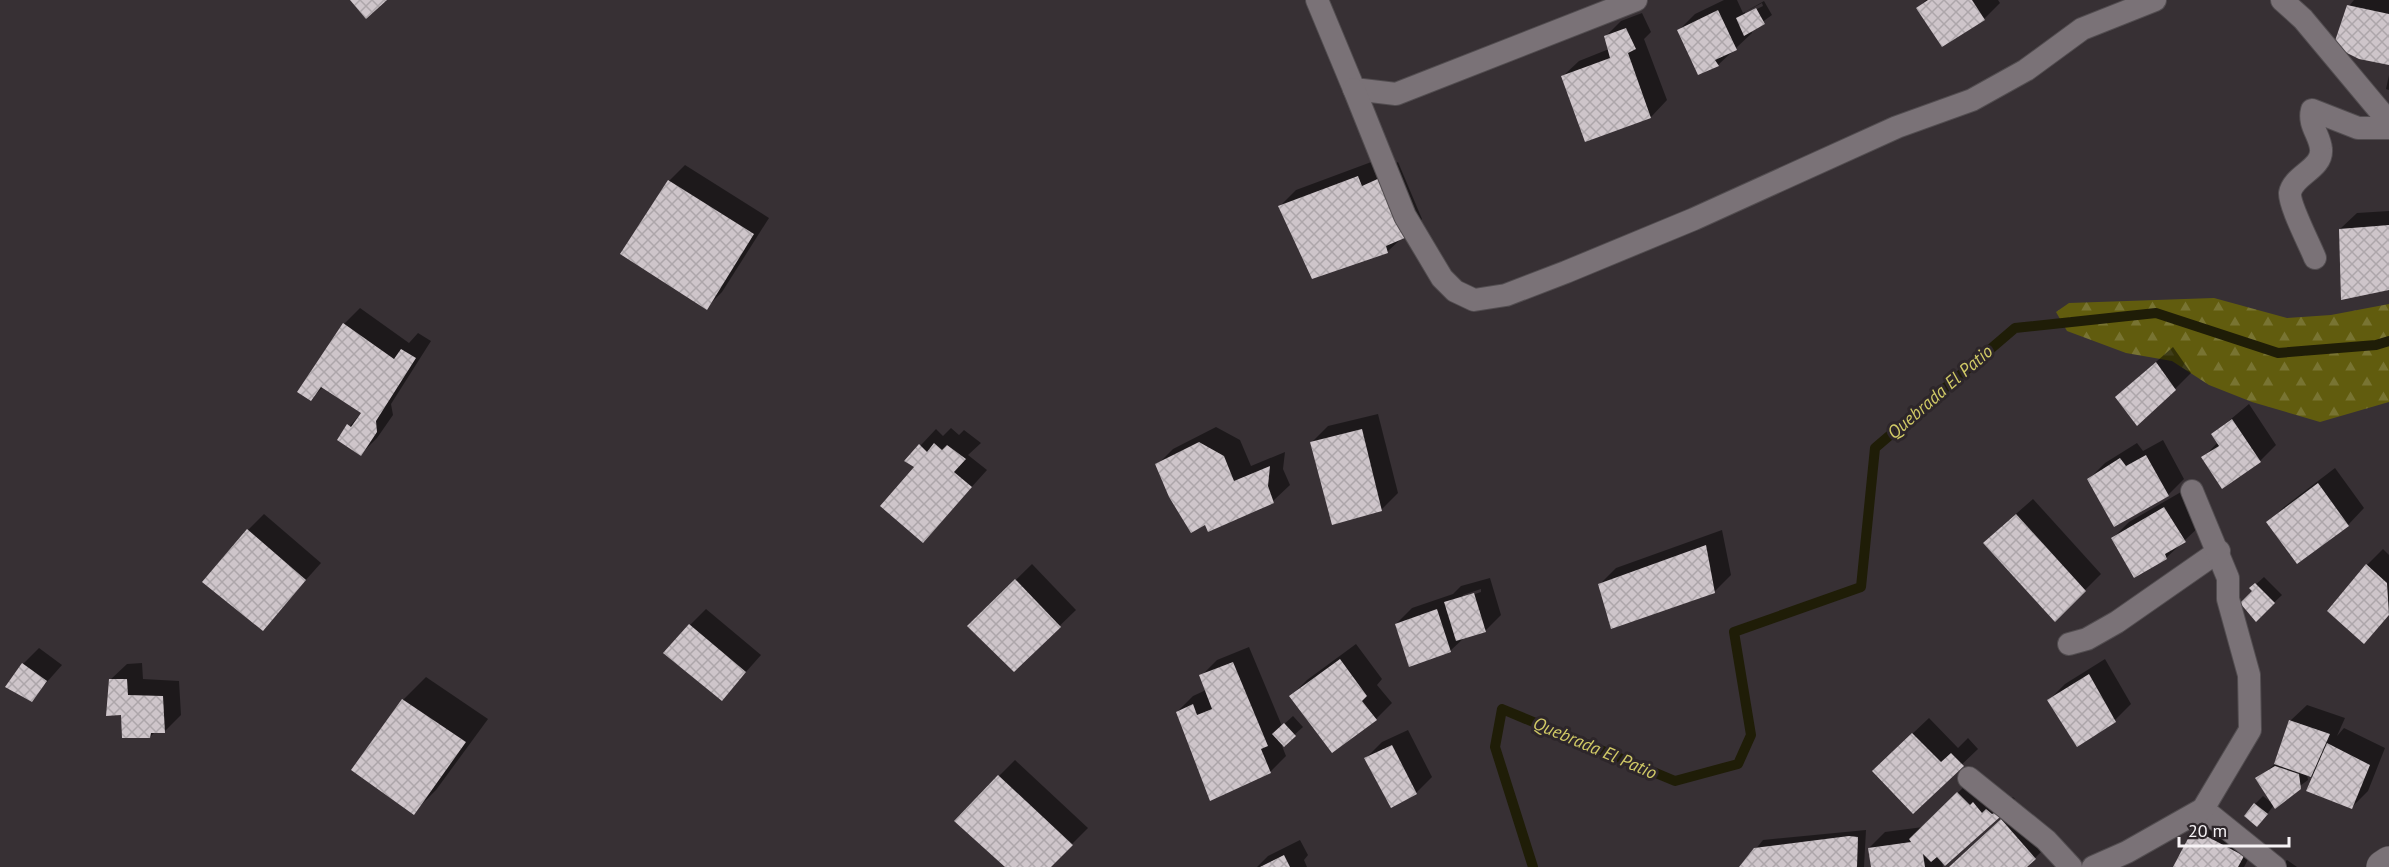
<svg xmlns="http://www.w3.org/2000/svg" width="2389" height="867" viewBox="0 0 2389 867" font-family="'PT Sans',sans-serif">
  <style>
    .forest { fill: url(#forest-firs) }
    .shadow { fill: #0007; fill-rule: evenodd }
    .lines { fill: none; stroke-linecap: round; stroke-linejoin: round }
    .stream { stroke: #1f1d07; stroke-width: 10 }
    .building { fill: url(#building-cross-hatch) }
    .lane-casing { stroke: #524d50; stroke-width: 24 }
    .street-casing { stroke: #524d50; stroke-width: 34 }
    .lane { stroke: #7a7277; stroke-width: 22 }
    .street { stroke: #7a7277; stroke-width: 33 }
    .labels { text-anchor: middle; stroke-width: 6; stroke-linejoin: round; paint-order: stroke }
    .water-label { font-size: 18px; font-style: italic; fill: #d1ca66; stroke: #2d262a }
  </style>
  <defs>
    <pattern id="forest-firs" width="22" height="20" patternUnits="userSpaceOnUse" patternTransform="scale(1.5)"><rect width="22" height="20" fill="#615c0e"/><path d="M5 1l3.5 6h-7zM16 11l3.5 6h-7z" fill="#787432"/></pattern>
    <pattern id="building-cross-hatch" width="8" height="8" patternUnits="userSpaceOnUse" patternTransform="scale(1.5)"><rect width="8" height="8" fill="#cec5ca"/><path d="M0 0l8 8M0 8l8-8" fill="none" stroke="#ada6aa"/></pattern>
  </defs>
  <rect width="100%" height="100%" fill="#373034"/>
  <path class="forest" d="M 2214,298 L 2287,318 L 2331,315 L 2389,304 L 2389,402 L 2320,422 L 2252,402 L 2209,385 L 2172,361 L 2126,353 L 2067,331 L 2056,312 L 2069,303 Z"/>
  <g class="shadow">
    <path d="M 1724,0 L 1737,0 L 1743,13 L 1764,1 L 1772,15 L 1751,30 L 1752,33 L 1718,65 L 1679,30 L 1695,14 ZM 1762,3 L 1763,6 L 1745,15 L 1745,12 Z"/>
    <path d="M 1926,0 L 1998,0 L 2000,3 L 1984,19 L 1918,8 Z"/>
    <path d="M 2354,0 L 2389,0 L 2389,63 L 2349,6 Z"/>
    <path d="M 1642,13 L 1651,32 L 1644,39 L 1667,100 L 1651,117 L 1586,140 L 1562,77 L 1579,61 L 1609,49 L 1605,37 L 1621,21 Z"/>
    <path d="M 2389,75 L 2389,90 L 2386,89 Z"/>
    <path d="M 1374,161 L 1378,171 L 1398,162 L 1422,219 L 1387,252 L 1280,206 L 1296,190 Z"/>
    <path d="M 685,165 L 769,218 L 722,292 L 706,308 L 622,254 L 669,181 Z"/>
    <path d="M 2389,211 L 2389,289 L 2340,229 L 2357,213 Z"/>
    <path d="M 360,308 L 409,343 L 418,333 L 431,341 L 391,404 L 393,415 L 377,438 L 361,454 L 339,439 L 362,412 L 323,387 L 311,399 L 344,324 Z"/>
    <path d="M 2173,347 L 2191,373 L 2175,389 L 2116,397 Z"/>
    <path d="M 2249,404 L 2276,445 L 2260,461 L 2203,458 L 2218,442 L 2213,434 Z"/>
    <path d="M 1378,414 L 1398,493 L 1382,509 L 1333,523 L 1312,442 L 1328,426 Z"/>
    <path d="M 1216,427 L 1240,440 L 1251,466 L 1285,452 L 1283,469 L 1290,485 L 1273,501 L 1208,530 L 1206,523 L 1157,465 L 1173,449 Z"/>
    <path d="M 951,428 L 959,435 L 964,430 L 981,443 L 968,455 L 987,470 L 923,541 L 916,467 L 906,461 L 936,429 L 943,436 Z"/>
    <path d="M 2163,440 L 2184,479 L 2168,495 L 2089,479 L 2105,463 L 2137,443 L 2143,451 Z"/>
    <path d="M 2335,468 L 2364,508 L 2348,525 L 2268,523 L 2284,507 Z"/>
    <path d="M 2181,492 L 2201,525 L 2166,558 L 2113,538 L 2129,522 Z"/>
    <path d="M 2033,499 L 2101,574 L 2055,620 L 2001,527 Z"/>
    <path d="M 264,514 L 321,563 L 262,629 L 248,530 Z"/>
    <path d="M 1722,530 L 1731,575 L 1715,591 L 1600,584 L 1616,568 Z"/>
    <path d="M 2383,549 L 2389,555 L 2389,615 L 2364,642 L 2367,565 Z"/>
    <path d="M 1032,564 L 1076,610 L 1014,670 L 969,626 Z"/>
    <path d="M 2264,577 L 2282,595 L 2256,620 L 2254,591 L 2252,588 Z"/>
    <path d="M 1490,578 L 1501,615 L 1485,631 L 1465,637 L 1450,651 L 1396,624 L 1412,608 L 1453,594 L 1461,586 ZM 1481,589 L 1481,592 L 1463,598 L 1463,595 Z"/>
    <path d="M 706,609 L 761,655 L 722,699 L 690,625 Z"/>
    <path d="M 1356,644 L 1382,679 L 1377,685 L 1392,703 L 1376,719 L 1291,696 L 1307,680 Z"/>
    <path d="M 1249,647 L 1282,726 L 1293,716 L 1303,727 L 1282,746 L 1286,756 L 1270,772 L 1177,712 L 1193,696 L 1206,690 L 1201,676 L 1217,660 Z"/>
    <path d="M 39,648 L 62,665 L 31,700 L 23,664 Z"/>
    <path d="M 2105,659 L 2131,704 L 2115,720 L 2077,745 L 2049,700 L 2065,684 Z"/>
    <path d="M 142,663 L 143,679 L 179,681 L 181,715 L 164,732 L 156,731 L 150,737 L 123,714 L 110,680 L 127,664 Z"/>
    <path d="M 426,677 L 488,719 L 436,790 L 413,813 L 403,700 Z"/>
    <path d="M 2307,705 L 2345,718 L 2337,736 L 2344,728 L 2385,748 L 2368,791 L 2352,807 L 2307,774 L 2308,780 L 2274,805 L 2265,817 L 2255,804 L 2263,796 L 2273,804 L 2257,779 L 2275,764 L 2290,721 Z"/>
    <path d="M 1929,718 L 1958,748 L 1968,738 L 1978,749 L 1913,811 L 1890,755 Z"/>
    <path d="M 1408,730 L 1432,777 L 1416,793 L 1391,806 L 1366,758 L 1382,742 Z"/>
    <path d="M 1015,760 L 1088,828 L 1049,867 L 1007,867 L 999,776 Z"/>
    <path d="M 1974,777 L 2009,799 L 2013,797 L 2015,799 L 1999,816 L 1942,860 L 1943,867 L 1873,867 L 1869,848 L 1885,832 L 1923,827 Z"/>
    <path d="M 2018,804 L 2051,842 L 2035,858 L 2025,867 L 1951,867 Z"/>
    <path d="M 2210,814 L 2259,839 L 2244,867 L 2175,867 L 2194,830 Z"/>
    <path d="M 1866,830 L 1864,867 L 1741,867 L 1763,840 Z"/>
    <path d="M 1300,840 L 1308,855 L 1304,860 L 1307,867 L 1257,867 L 1268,856 Z"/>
    <path d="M 2287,860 L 2297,867 L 2280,867 Z"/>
  </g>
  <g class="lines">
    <path class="stream" d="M 1533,867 L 1495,747 L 1502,709 L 1675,781 L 1738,764 L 1751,735 L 1734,632 L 1861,587 L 1875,448 L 2015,328 L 2156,313 L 2278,353 L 2376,345 L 2389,341"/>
  </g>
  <g class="building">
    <path d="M 350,0 L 387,0 L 366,19 Z"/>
    <path d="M 1928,0 L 1972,0 L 1985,20 L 1942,47 L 1916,8 Z"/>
    <path d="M 2347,5 L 2389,14 L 2389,65 L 2359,59 L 2341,50 L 2335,41 Z"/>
    <path d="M 1756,8 L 1765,24 L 1744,36 L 1736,18 Z"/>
    <path d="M 1718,10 L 1737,50 L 1715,60 L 1719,66 L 1698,75 L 1677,30 Z"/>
    <path d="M 1626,28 L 1636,49 L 1628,53 L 1651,118 L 1585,142 L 1561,76 L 1610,58 L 1604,36 Z"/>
    <path d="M 1358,176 L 1362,186 L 1382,177 L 1407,237 L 1386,246 L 1388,253 L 1312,279 L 1278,206 Z"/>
    <path d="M 668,180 L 754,234 L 707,310 L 620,254 Z"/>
    <path d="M 2389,225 L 2389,290 L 2341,300 L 2339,229 Z"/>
    <path d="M 343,323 L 394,359 L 401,349 L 416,358 L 376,421 L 377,432 L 361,456 L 337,440 L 347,424 L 351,427 L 361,413 L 321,387 L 311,401 L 297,392 Z"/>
    <path d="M 2156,362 L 2176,390 L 2137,426 L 2115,397 Z"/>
    <path d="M 2232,419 L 2261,462 L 2222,489 L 2201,457 L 2219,446 L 2211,434 Z"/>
    <path d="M 1362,429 L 1382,511 L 1332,525 L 1310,442 Z"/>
    <path d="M 1199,442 L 1224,456 L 1234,481 L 1270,466 L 1268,486 L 1274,503 L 1208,532 L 1205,525 L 1191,533 L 1169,497 L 1155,464 Z"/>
    <path d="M 934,443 L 942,450 L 947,445 L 966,459 L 954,472 L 972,487 L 923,543 L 880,506 L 914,467 L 904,461 L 919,444 L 927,452 Z"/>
    <path d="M 2146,455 L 2169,496 L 2114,527 L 2087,479 L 2120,458 L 2126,466 Z"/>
    <path d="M 2318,483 L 2349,526 L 2297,564 L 2266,522 Z"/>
    <path d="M 2164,507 L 2186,542 L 2165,554 L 2167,559 L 2134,578 L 2111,538 Z"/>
    <path d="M 2016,514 L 2086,591 L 2055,622 L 1983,543 Z"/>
    <path d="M 247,529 L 306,580 L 263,631 L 202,582 Z"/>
    <path d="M 1706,545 L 1715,593 L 1611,629 L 1598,584 Z"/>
    <path d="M 2366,564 L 2387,583 L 2389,615 L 2364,644 L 2327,611 Z"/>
    <path d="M 1015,579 L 1061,627 L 1014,672 L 967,626 Z"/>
    <path d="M 2255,583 L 2275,603 L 2256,622 L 2240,603 L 2252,591 L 2249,588 Z"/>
    <path d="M 1474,593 L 1486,632 L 1456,641 L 1444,602 Z"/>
    <path d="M 1437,609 L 1451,652 L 1409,667 L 1395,624 Z"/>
    <path d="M 689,624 L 746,672 L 722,701 L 663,653 Z"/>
    <path d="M 1340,659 L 1367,696 L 1362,701 L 1377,720 L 1332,753 L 1289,696 Z"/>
    <path d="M 1233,662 L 1268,746 L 1261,749 L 1271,773 L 1210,801 L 1176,712 L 1193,704 L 1197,715 L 1212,709 L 1199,675 Z"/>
    <path d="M 22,663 L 47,681 L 32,702 L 5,687 Z"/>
    <path d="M 2089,674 L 2116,722 L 2077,747 L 2047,700 Z"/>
    <path d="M 109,679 L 127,679 L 128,695 L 163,696 L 165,733 L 151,733 L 150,738 L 122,738 L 121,715 L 106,716 Z"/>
    <path d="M 402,699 L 466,742 L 414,815 L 351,770 Z"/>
    <path d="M 2289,720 L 2330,734 L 2311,777 L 2274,764 Z"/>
    <path d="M 1284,723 L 1296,736 L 1284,747 L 1272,734 Z"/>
    <path d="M 1912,733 L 1941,762 L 1951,753 L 1964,766 L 1913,814 L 1872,771 Z"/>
    <path d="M 2327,743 L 2370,765 L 2352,809 L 2306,791 Z"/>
    <path d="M 1392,745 L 1417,794 L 1391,808 L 1364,758 Z"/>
    <path d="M 2275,766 L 2299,774 L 2301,789 L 2275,809 L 2255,778 Z"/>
    <path d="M 998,775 L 1073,845 L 1051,867 L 1005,867 L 954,821 Z"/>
    <path d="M 1957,792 L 1970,805 L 1973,802 L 1982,813 L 1986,809 L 1992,814 L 1997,812 L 2000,817 L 1945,866 L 1937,857 L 1931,862 L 1923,854 L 1925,867 L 1871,867 L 1868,848 L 1911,842 L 1909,839 Z"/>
    <path d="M 2254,803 L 2268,814 L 2257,827 L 2244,816 Z"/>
    <path d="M 2001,819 L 2036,859 L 2027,867 L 1949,867 Z"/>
    <path d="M 2193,829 L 2244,856 L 2238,867 L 2173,867 Z"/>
    <path d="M 1849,836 L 1858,837 L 1857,867 L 1739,867 L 1754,848 Z"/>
    <path d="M 1284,855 L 1290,867 L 1260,867 Z"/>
  </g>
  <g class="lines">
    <g class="lane-casing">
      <g id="lane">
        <path d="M 1317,0 L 1354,89 L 1396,94 L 1636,0"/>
        <path d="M 2282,0 L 2303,19 L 2389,122"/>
        <path d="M 1354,89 L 1405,216 L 1442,278 L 1455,291 L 1474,300 L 1506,295 L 1566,272 L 1694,219 L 1897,127 L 1972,100 L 2026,70 L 2082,29 L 2155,0"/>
        <path d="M 2315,258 C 2310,245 2289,205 2290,193 C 2293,175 2323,169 2321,149 C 2320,135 2308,125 2312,110 L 2358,128 L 2389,128"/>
        <path d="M 2069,644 L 2087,639 L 2117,622 L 2219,551"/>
        <path d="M 1969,778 L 2046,840 L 2071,867"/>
        <path d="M 2203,809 L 2275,867"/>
        <path d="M 2093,867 L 2127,852 L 2203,809 L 2250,730 L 2249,675 L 2228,599 L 2228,578 L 2192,491"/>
      </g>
    </g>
    <g class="street-casing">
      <path id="street" d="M 2383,867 L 2389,863"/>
    </g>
    <use href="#lane" class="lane"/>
    <use href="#street" class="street"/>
  </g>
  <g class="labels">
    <g class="water-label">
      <text transform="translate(1940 392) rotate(-41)" y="6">Quebrada El Patio</text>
      <text transform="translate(1595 748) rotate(23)" y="6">Quebrada El Patio</text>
    </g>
  </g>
  <path d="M2179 837v9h110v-9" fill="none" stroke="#f7f3f6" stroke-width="3"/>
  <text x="2188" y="837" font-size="18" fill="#f7f3f6" stroke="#2d262a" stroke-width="4.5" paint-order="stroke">20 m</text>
</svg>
